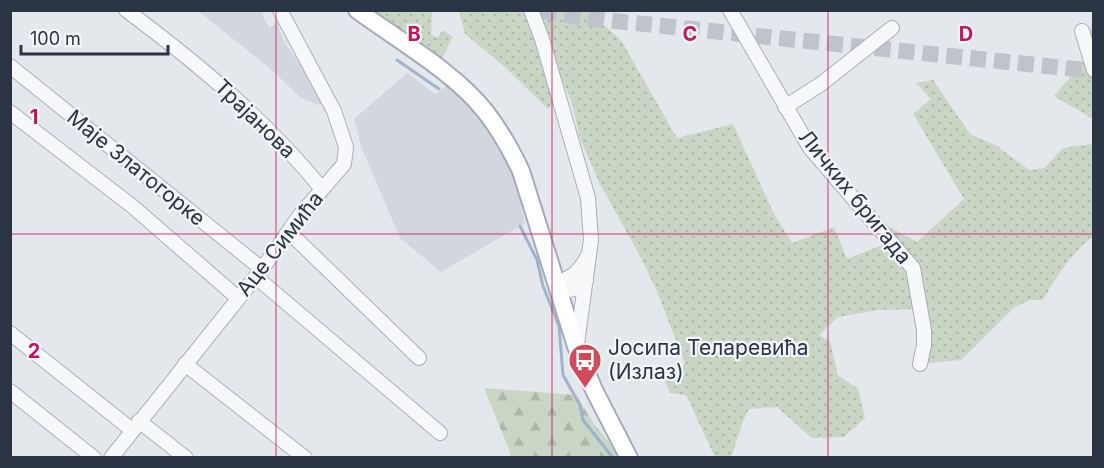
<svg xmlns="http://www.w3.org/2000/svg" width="1104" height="468" viewBox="0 0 1104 468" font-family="Inter,sans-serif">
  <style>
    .built { fill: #d2d6de }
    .grass { fill: url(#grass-dots) }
    .forest { fill: url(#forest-firs) }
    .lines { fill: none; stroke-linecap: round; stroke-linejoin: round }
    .stream { stroke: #9fb4cc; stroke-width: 3 }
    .major-tunnel { stroke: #bfc3cb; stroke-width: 16; stroke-dasharray: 16 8; stroke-linecap: butt }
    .minor-casing { stroke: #a9aeb7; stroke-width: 16 }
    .major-casing { stroke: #a3abb8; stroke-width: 20 }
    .minor { stroke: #f7f8fa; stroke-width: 14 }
    .major { stroke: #fff; stroke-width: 16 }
    .grid { fill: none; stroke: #c2185b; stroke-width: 1.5; stroke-opacity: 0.55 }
    .labels { text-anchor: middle; stroke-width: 4.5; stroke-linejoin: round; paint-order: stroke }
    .street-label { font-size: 21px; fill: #2b3445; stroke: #f4f6f9 }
    .poi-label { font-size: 21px; fill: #2b3445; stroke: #f4f6f9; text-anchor: start }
    .grid-label { font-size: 20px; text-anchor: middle; font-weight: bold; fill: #c2185b; stroke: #f4f6f9; stroke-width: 4.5; stroke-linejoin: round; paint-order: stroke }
  </style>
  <defs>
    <pattern id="grass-dots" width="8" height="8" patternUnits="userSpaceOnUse" patternTransform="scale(1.5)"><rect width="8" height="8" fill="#c9d6c5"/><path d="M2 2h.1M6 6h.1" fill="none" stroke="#adb8ab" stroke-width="1.8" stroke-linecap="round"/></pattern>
    <pattern id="forest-firs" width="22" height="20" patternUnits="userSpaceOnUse" patternTransform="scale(1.5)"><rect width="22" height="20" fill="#c9d6c5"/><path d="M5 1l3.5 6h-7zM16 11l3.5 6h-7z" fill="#adb8ab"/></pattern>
  </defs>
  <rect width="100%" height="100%" fill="#e4e7ec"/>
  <g class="built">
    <path d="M 198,11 L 261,11 L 269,28 L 277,22 L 284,42 L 327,102 L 318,105 L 300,97 L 272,70 Z"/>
    <path d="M 407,73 L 435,94 L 450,84 L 468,101 L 507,161 L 518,191 L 525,223 L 441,272 L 400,238 L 361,146 L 354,119 Z"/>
  </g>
  <g class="grass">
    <path d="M 365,11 L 432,11 L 431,34 L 437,38 L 443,30 L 453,37 L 442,58 L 433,58 Z"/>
    <path d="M 459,11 L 587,11 L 621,40 L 677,138 L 733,124 L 773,212 L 792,243 L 834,227 L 847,259 L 890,242 L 881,232 L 890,227 L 917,242 L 964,199 L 913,114 L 931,99 L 916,83 L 933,80 L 970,134 L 997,146 L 1029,170 L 1044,168 L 1063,148 L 1093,144 L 1093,236 C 1071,255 1057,275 1043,300 L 1030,300 L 1015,307 L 961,360 L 920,364 L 921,309 L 878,310 L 838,317 L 819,335 L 830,341 L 838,375 L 858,389 L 865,418 L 844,437 L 812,438 L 777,407 L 749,409 C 740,424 738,441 731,457 L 715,457 L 686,395 L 670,393 L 662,375 L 685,364 L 657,291 L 639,254 L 600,184 L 580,138 L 572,103 L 564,84 L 548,109 L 506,68 L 465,34 Z"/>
    <path d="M 1093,13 L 1093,119 L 1054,96 L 1087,58 Z"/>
  </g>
  <path class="forest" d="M 484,388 L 576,395 L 594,424 L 609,442 L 619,457 L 510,457 L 510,452 Z"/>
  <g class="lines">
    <g class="stream">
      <path d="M 397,60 L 439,89"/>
      <path d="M 520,226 L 537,260 L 543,286 L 559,326 L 563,375 L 580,405 L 583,420 L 613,458"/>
    </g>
    <path class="major-tunnel" d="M 541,10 L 577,17 L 1094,71"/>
    <g class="minor-casing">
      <g id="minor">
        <path d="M 126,10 C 197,63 266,120 322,189"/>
        <path d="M 531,10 L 542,39 L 588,198 L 591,240 L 577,344"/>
        <path d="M 730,10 L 810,148 L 913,268 L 924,330 L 924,345 L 920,364"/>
        <path d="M 1082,31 L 1094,70"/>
        <path d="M 10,66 L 262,269"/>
        <path d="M 785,107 L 821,84 L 892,28"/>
        <path d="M 10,112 L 132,206 L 238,298"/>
        <path d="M 289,232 L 419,358"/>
        <path d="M 256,277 L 440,433"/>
        <path d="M 557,282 C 572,278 580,271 587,257"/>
        <path d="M 559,288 C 570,293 578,288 586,280"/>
        <path d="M 10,333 L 132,430"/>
        <path d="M 185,364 L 305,458"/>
        <path d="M 10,391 L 94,458"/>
        <path d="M 139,421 L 186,458"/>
        <path d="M 111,458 L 262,269 L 300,215 L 344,164 L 346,147 L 334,111 L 280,10"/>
      </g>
    </g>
    <g class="major-casing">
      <path id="major" d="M 357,10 C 398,40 454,72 485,111 C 500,130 511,150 521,171 L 576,346 L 594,390 L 629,458"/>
    </g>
    <use href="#minor" class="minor"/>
    <use href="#major" class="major"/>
  </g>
  <path class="grid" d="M 276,10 L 276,458M 552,10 L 552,458M 828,10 L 828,458M 10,234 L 1094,234"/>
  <defs>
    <g id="bus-pin" transform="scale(1.725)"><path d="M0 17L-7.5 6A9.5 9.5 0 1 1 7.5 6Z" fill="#d1495b" stroke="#f4f6f9"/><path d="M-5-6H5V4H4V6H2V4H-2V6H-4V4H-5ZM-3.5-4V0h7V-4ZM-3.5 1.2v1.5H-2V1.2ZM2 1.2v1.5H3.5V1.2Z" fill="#fff"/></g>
  </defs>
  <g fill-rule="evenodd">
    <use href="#bus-pin" x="585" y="360"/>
  </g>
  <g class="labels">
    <g class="street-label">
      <text transform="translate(255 119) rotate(44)" y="7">Трајанова</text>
      <text transform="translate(136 168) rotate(39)" y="7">Маје Златогорке</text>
      <text transform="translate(855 197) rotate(51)" y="7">Личких бригада</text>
      <text transform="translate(280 244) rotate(-52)" y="7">Аце Симића</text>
    </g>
    <g class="poi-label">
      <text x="608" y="355">Јосипа Теларевића<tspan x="608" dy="24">(Излаз)</tspan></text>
    </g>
  </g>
  <g class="grid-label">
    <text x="414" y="41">B</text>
    <text x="690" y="41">C</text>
    <text x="966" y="41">D</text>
    <text x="34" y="124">1</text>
    <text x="34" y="358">2</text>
  </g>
  <rect width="1104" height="468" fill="none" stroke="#2b3445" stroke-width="24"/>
  <path d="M21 45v9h147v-9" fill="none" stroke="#2b3445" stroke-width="3"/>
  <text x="30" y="45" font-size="18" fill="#2b3445" stroke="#f4f6f9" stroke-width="4.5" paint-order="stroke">100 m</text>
</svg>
